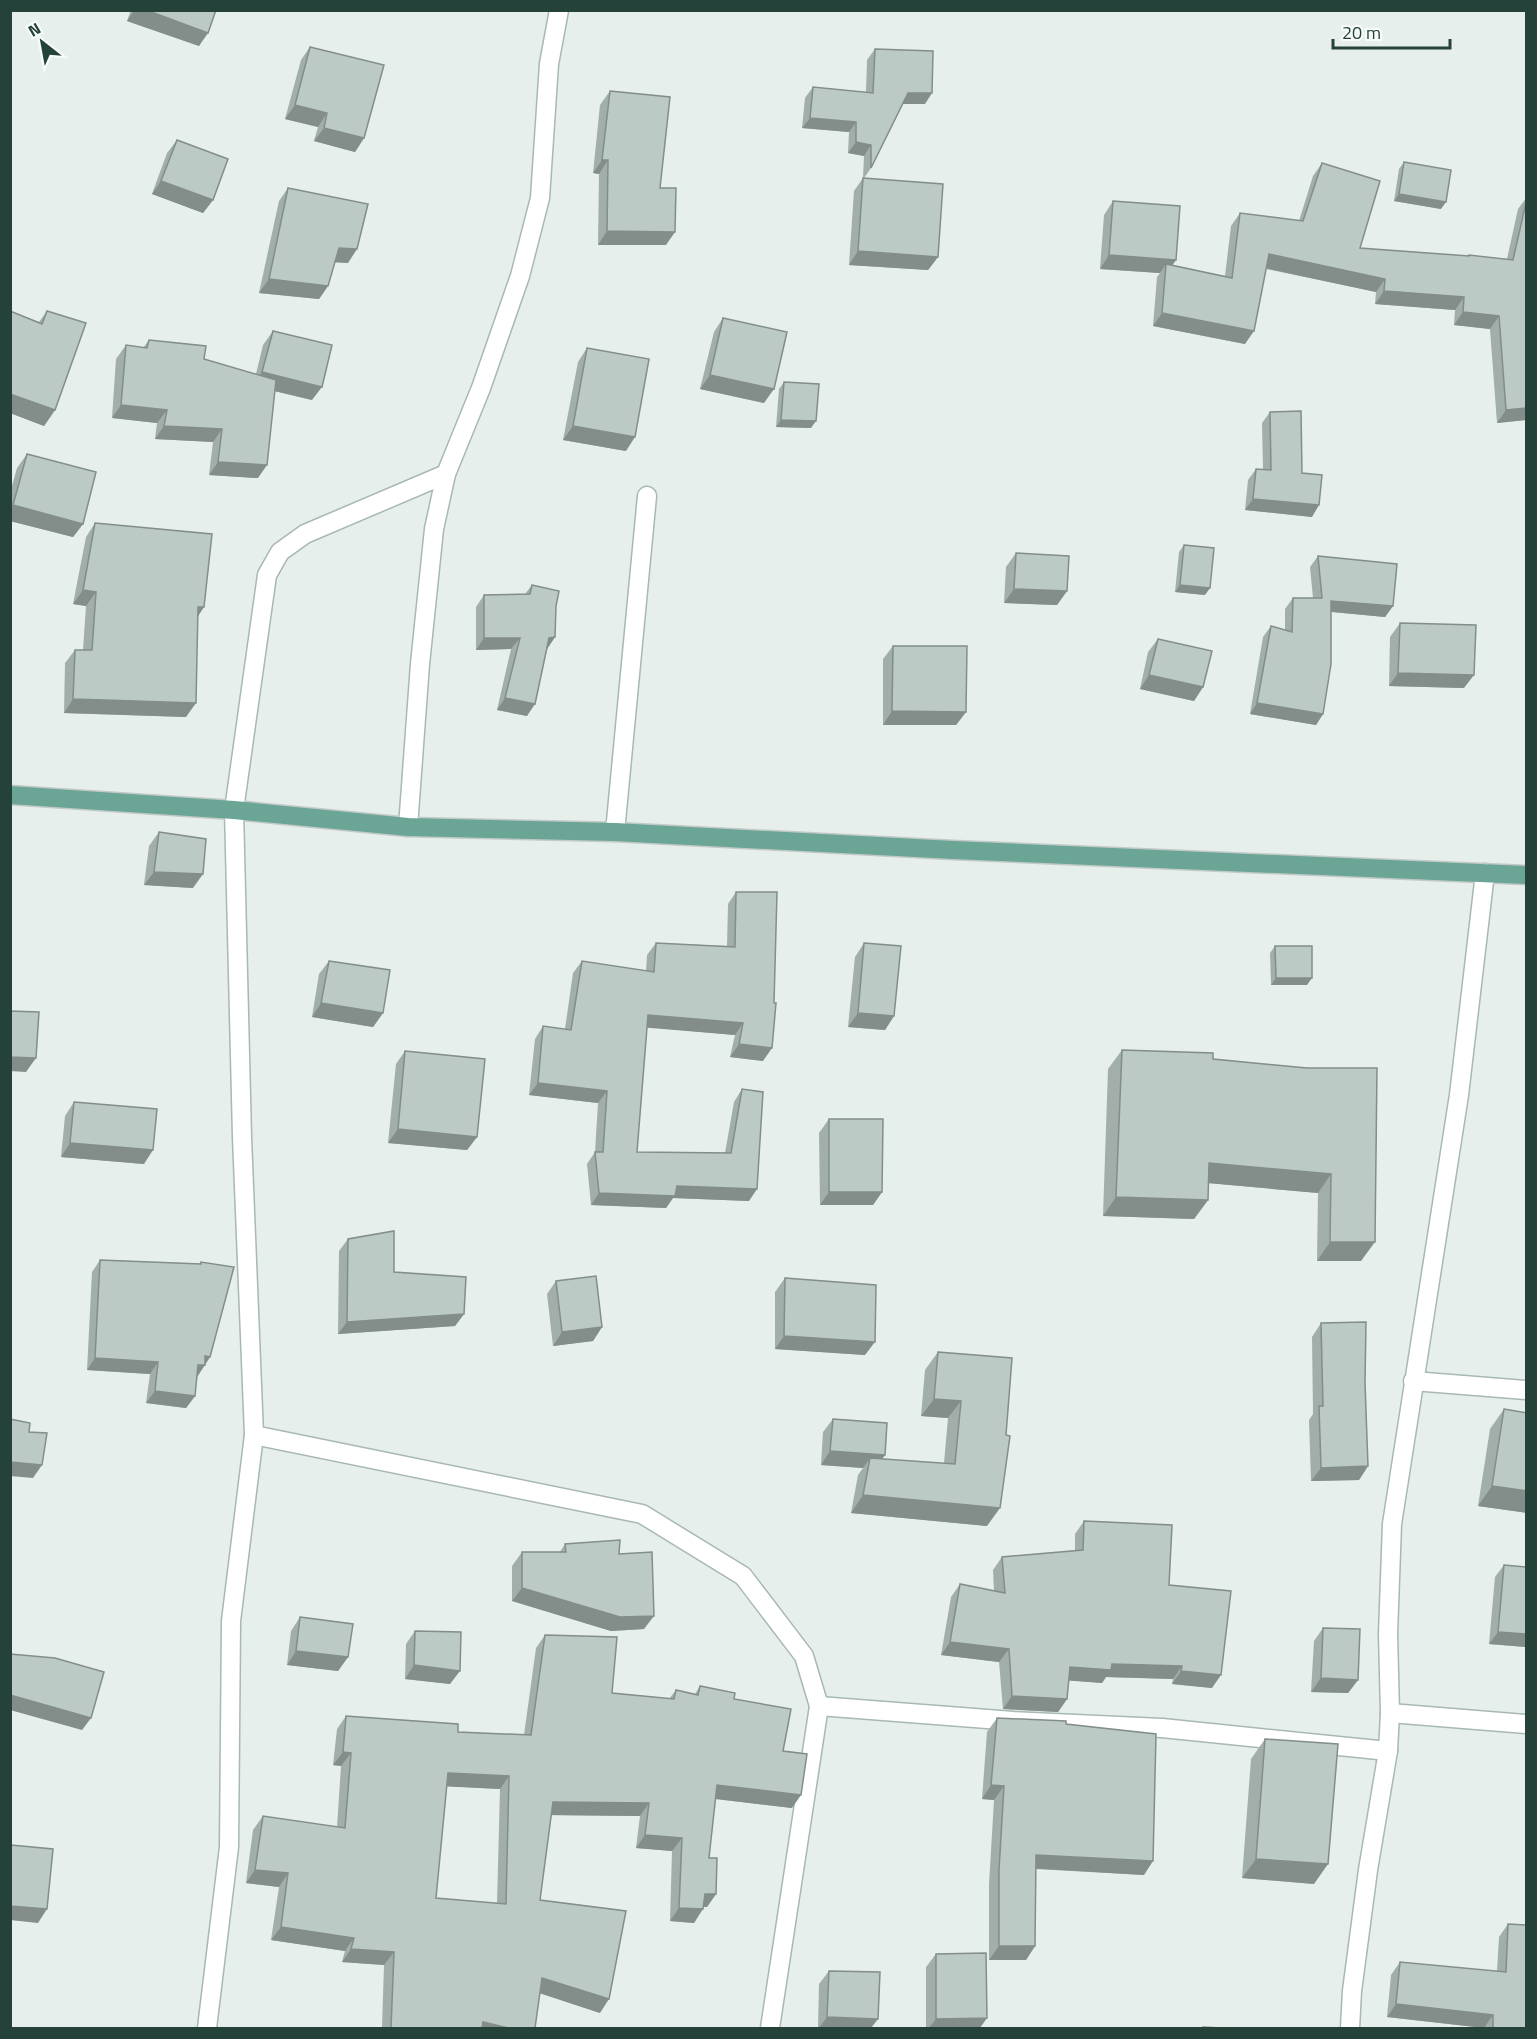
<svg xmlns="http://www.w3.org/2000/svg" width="1537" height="2039" viewBox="0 0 1537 2039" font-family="'Titillium Web',sans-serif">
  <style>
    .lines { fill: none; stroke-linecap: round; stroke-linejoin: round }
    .street-casing { stroke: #a8b8b2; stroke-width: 21 }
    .primary-casing { stroke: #c2cac8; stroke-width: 21 }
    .street { stroke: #fff; stroke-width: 18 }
    .primary { stroke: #6aa596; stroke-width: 18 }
    .wall { fill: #a1aea9; fill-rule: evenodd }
    .shaded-wall { fill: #838d89 }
    .building { fill: #bbcac4; stroke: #838d89; stroke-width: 1.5; fill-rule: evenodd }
  </style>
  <rect width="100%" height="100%" fill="#e6efeb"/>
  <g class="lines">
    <g class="street-casing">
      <g id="street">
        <path d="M 408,827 L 420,664 L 434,529 L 446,474 L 481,388 L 520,276 L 540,198 L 549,64 L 559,10"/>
        <path d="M 615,832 L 647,496"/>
        <path d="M 1413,1381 L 1526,1390"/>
        <path d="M 254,1435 L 642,1514 L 743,1576 L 804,1656 L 819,1706 L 770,2028"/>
        <path d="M 819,1706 L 1013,1721 L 1162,1728 L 1388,1751"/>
        <path d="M 1390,1713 L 1526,1724"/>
        <path d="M 207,2028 L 229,1847 L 231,1621 L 254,1435 L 242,1137 L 234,810 L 267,575 L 280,552 L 305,534 L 446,474"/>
        <path d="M 1350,2028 L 1352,1991 L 1368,1870 L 1388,1751 L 1390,1713 L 1388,1634 L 1392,1524 L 1459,1095 L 1485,873"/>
      </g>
    </g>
    <g class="primary-casing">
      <path id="primary" d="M 10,795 L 234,810 L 408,827 L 615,832 L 953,850 L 1526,875"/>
    </g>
    <use href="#street" class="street"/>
    <use href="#primary" class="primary"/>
  </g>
  <g class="wall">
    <path d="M 131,10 L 216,10 L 199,46 L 127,21 Z"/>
    <path d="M 310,47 L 364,138 L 355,152 L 314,141 L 318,127 L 285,119 L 301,60 Z"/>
    <path d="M 875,49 L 925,104 L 903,104 L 871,168 L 864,178 L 938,257 L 928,270 L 849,265 L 854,191 L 863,178 L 864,156 L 848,153 L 849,132 L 802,128 L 805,98 L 813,87 L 866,92 L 867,60 Z"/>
    <path d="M 610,91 L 660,188 L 666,245 L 598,245 L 599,174 L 593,173 L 600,105 Z"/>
    <path d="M 177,140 L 213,200 L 203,213 L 152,194 L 167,153 Z"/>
    <path d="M 1404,162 L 1441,209 L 1394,201 L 1399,169 Z"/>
    <path d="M 1322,163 L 1360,248 L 1468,256 L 1469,255 L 1507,259 L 1518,209 L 1527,197 L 1527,420 L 1497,423 L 1490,329 L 1454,325 L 1455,310 L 1375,304 L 1376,292 L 1266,269 L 1245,344 L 1153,326 L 1157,277 L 1160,273 L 1100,269 L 1104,215 L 1113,201 L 1176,260 L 1172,266 L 1225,276 L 1231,226 L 1240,213 L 1299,221 L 1313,176 Z"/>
    <path d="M 288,188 L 348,263 L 335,262 L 328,286 L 319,299 L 259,293 L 279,201 Z"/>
    <path d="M 10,311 L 39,322 L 47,311 L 55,410 L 44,426 L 10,413 Z"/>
    <path d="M 723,318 L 764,403 L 700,389 L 714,332 Z"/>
    <path d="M 273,331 L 312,400 L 275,391 L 258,478 L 209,475 L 213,442 L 155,439 L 157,423 L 112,418 L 116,359 L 126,345 L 143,348 L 149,340 L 204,359 L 256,374 L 263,345 Z"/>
    <path d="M 587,348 L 626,451 L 563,440 L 578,362 Z"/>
    <path d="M 784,382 L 811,428 L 776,427 L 779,389 Z"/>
    <path d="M 1270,412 L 1302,473 L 1312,517 L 1245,510 L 1248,480 L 1256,469 L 1263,469 L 1262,423 Z"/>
    <path d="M 27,454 L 83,524 L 73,537 L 10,521 L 10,493 L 17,468 Z"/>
    <path d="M 95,523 L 198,617 L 186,717 L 64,713 L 65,663 L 75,650 L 83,650 L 86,606 L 73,604 L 86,537 Z"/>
    <path d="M 1184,545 L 1205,595 L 1175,592 L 1179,552 Z"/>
    <path d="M 1016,553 L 1067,591 L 1057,605 L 1004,603 L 1006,567 Z"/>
    <path d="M 1318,556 L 1393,606 L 1385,617 L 1331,612 L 1323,714 L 1316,725 L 1250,714 L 1263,637 L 1271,626 L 1285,630 L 1285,609 L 1293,598 L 1313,598 L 1310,567 Z"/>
    <path d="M 532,585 L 556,606 L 555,637 L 547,649 L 527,716 L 497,710 L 511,649 L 476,650 L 476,607 L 484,595 L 525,594 Z"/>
    <path d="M 1400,623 L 1464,688 L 1389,686 L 1390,637 Z"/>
    <path d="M 1158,639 L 1203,687 L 1194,701 L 1140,689 L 1148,652 Z"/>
    <path d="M 893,646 L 966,712 L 956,725 L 883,725 L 883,659 Z"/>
    <path d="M 159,832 L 193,888 L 144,885 L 149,846 Z"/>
    <path d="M 736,892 L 763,1061 L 730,1057 L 735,1035 L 647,1027 L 637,1152 L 725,1153 L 734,1102 L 742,1089 L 749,1201 L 673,1198 L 666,1208 L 591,1205 L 587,1164 L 595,1152 L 598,1103 L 529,1095 L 535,1039 L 543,1026 L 565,1029 L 573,973 L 582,961 L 646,971 L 647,955 L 656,943 L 727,946 L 728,904 Z"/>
    <path d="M 864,943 L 894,1016 L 885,1030 L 848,1027 L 855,957 Z"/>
    <path d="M 1275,946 L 1307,985 L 1271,985 L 1270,953 Z"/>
    <path d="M 329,961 L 383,1013 L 373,1027 L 312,1017 L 319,974 Z"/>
    <path d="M 1122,1050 L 1307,1068 L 1361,1261 L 1317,1261 L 1318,1193 L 1208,1183 L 1208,1200 L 1194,1219 L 1103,1216 L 1108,1069 Z"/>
    <path d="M 405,1051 L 477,1137 L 467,1150 L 388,1143 L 396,1064 Z"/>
    <path d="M 74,1102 L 144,1164 L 61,1157 L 65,1116 Z"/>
    <path d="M 829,1119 L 882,1192 L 873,1205 L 820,1205 L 819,1133 Z"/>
    <path d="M 348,1239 L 394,1272 L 464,1314 L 455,1326 L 338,1334 L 339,1251 Z"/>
    <path d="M 100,1260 L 199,1264 L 201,1262 L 210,1357 L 197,1377 L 195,1396 L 186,1408 L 146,1403 L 150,1374 L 87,1370 L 92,1272 Z"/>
    <path d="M 785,1278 L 865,1355 L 775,1349 L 775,1292 Z"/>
    <path d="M 556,1281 L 602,1327 L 593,1341 L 553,1346 L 547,1294 Z"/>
    <path d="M 1321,1323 L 1365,1383 L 1368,1466 L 1359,1480 L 1311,1481 L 1309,1420 L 1313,1414 L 1312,1337 Z"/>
    <path d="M 938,1352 L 1012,1358 L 987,1526 L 851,1513 L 858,1475 L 863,1468 L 821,1465 L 823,1432 L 833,1419 L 883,1459 L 944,1463 L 948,1418 L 921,1416 L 925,1370 Z"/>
    <path d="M 1504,1409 L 1527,1413 L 1527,1513 L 1478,1506 L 1490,1429 Z"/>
    <path d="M 1084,1521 L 1169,1585 L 1212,1688 L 1172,1684 L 1173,1679 L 1106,1677 L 1102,1683 L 1069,1680 L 1067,1699 L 1058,1712 L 1003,1709 L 999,1662 L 941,1655 L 951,1597 L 960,1584 L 994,1591 L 993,1570 L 1002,1557 L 1075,1551 L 1075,1534 Z"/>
    <path d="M 565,1544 L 619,1554 L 644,1629 L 611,1631 L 512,1601 L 512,1566 L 522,1552 L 560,1552 Z"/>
    <path d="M 1504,1565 L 1527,1647 L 1489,1644 L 1495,1577 Z"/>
    <path d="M 300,1617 L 348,1657 L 338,1671 L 287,1665 L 291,1631 Z"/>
    <path d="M 1323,1628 L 1358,1680 L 1348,1693 L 1311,1692 L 1314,1641 Z"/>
    <path d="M 415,1631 L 450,1684 L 405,1679 L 406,1644 Z"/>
    <path d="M 545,1635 L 612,1693 L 669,1699 L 676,1690 L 695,1694 L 700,1686 L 734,1699 L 783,1751 L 792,1808 L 715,1799 L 709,1858 L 716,1894 L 707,1907 L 703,1907 L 694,1923 L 670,1921 L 672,1851 L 636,1848 L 640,1816 L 551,1815 L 540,1900 L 600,2013 L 540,1993 L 535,2028 L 382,2028 L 384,1965 L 342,1962 L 345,1951 L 271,1940 L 279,1887 L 246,1883 L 253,1830 L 263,1816 L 337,1827 L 341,1766 L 333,1765 L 337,1729 L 346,1716 L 458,1732 L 524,1735 L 536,1648 ZM 446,1786 L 500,1789 L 497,1903 L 436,1898 Z"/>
    <path d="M 997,1718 L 1066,1724 L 1144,1875 L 1035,1869 L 1035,1946 L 1026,1960 L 989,1960 L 989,1884 L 994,1800 L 982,1799 L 987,1732 Z"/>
    <path d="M 1265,1739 L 1314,1884 L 1242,1878 L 1251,1759 Z"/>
    <path d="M 1508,1924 L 1527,2028 L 1484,2028 L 1387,2017 L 1391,1975 L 1400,1962 L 1497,1971 L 1499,1937 Z"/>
    <path d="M 936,1954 L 980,2028 L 926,2028 L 926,1967 Z"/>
    <path d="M 829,1971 L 871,2028 L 818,2028 L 819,1984 Z"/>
  </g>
  <g class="shaded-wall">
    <path d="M 134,10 L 146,10 L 208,33 L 199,46 L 127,21 Z"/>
    <path d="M 908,93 L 932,93 L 925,104 L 901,104 Z"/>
    <path d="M 295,105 L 327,113 L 318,127 L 285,119 Z"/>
    <path d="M 810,118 L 856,122 L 849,132 L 802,128 Z"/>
    <path d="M 324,128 L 364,138 L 355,152 L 314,141 Z"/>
    <path d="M 856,142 L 871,145 L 864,156 L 848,153 Z"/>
    <path d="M 602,160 L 608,160 L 599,174 L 593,173 Z"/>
    <path d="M 161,181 L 213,200 L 203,213 L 152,194 Z"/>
    <path d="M 1399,194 L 1446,202 L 1441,209 L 1394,201 Z"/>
    <path d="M 607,231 L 675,232 L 666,245 L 598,245 Z"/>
    <path d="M 339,248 L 357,249 L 348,263 L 330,262 Z"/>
    <path d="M 858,251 L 938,257 L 928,270 L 849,265 Z"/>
    <path d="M 1269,254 L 1385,279 L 1376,292 L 1260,267 Z"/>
    <path d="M 1109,255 L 1176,260 L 1166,273 L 1166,264 L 1160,273 L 1100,269 Z"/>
    <path d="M 269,279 L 328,286 L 319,299 L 259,293 Z"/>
    <path d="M 1384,291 L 1464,297 L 1455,310 L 1375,304 Z"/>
    <path d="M 1463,312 L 1499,316 L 1490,329 L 1454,325 Z"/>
    <path d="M 1162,313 L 1254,331 L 1245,344 L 1153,326 Z"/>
    <path d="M 262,372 L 322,387 L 312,400 L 253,386 Z"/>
    <path d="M 710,375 L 774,389 L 764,403 L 700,389 Z"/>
    <path d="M 10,394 L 55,410 L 44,426 L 10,413 Z"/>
    <path d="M 121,405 L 167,410 L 157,423 L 112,418 Z"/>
    <path d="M 1527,408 L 1527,420 L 1497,423 L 1506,410 Z"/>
    <path d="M 781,420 L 816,421 L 811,428 L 776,427 Z"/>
    <path d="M 164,426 L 222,429 L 213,442 L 155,439 Z"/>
    <path d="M 573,426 L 635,437 L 626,451 L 563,440 Z"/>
    <path d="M 218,462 L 267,465 L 258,478 L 209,475 Z"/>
    <path d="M 1253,499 L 1319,505 L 1312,517 L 1245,510 Z"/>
    <path d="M 13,505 L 83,524 L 73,537 L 10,521 L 10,509 Z"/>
    <path d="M 1180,585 L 1210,588 L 1205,595 L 1175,592 Z"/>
    <path d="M 1014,589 L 1067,591 L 1057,605 L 1004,603 Z"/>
    <path d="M 83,590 L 96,592 L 86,606 L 73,604 Z"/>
    <path d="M 1331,601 L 1393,606 L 1385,617 L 1323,611 Z"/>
    <path d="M 198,607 L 204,607 L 195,621 Z"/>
    <path d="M 555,637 L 547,649 L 541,649 L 549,638 Z"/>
    <path d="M 484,638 L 520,638 L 511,649 L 476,650 Z"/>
    <path d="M 1398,673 L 1474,675 L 1464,688 L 1389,686 Z"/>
    <path d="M 1149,675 L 1203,687 L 1194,701 L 1140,689 Z"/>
    <path d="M 505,698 L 535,704 L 527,716 L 497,710 Z"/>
    <path d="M 73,699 L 196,703 L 186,717 L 64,713 Z"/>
    <path d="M 1257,703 L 1323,714 L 1316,725 L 1250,714 Z"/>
    <path d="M 892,711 L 966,712 L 956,725 L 883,725 Z"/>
    <path d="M 154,872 L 203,874 L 193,888 L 144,885 Z"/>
    <path d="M 1276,978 L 1312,978 L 1307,985 L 1271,985 Z"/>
    <path d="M 321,1003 L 383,1013 L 373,1027 L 312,1017 Z"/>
    <path d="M 858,1013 L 894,1016 L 885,1030 L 848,1027 Z"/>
    <path d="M 648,1015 L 743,1023 L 735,1035 L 639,1027 Z"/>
    <path d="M 739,1044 L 772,1048 L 763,1061 L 730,1057 Z"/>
    <path d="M 10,1057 L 36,1058 L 26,1072 L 10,1071 Z"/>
    <path d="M 538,1083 L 607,1091 L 598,1103 L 529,1095 Z"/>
    <path d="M 398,1129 L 477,1137 L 467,1150 L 388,1143 Z"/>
    <path d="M 70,1143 L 153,1150 L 144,1164 L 61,1157 Z"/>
    <path d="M 1209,1163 L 1331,1174 L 1318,1193 L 1196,1182 Z"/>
    <path d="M 677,1186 L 757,1189 L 749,1201 L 673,1198 L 666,1208 L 591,1205 L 599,1193 Z"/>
    <path d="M 829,1192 L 882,1192 L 873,1205 L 820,1205 Z"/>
    <path d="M 1116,1197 L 1208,1200 L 1194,1219 L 1103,1216 Z"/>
    <path d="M 1330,1242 L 1375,1242 L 1361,1261 L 1317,1261 Z"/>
    <path d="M 464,1314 L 455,1326 L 338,1334 L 347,1322 Z"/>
    <path d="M 602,1327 L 593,1341 L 553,1346 L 562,1332 Z"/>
    <path d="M 784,1336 L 875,1342 L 865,1355 L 775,1349 Z"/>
    <path d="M 205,1356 L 210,1357 L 197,1377 L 190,1377 Z"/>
    <path d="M 95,1358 L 158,1362 L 150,1374 L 87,1370 Z"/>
    <path d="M 155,1391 L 195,1396 L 186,1408 L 146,1403 Z"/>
    <path d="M 934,1399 L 961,1401 L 948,1418 L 921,1416 Z"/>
    <path d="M 830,1451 L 885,1455 L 875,1469 L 870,1458 L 863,1468 L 821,1465 Z"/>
    <path d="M 10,1462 L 42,1465 L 33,1478 L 10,1476 Z"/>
    <path d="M 1368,1466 L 1359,1480 L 1311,1481 L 1321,1468 Z"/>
    <path d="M 1492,1486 L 1527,1491 L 1527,1513 L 1478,1506 Z"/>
    <path d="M 863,1495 L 1000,1508 L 987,1526 L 851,1513 Z"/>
    <path d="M 522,1588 L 654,1616 L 644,1629 L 611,1631 L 512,1601 Z"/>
    <path d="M 1498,1632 L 1527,1634 L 1527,1647 L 1489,1644 Z"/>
    <path d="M 950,1642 L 1009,1649 L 999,1662 L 941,1655 Z"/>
    <path d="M 296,1651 L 348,1657 L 338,1671 L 287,1665 Z"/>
    <path d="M 1112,1664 L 1182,1666 L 1173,1679 L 1106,1677 L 1102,1683 L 1061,1680 L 1070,1667 Z"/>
    <path d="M 414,1665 L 460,1671 L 450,1684 L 405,1679 Z"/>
    <path d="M 1181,1671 L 1221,1675 L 1212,1688 L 1172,1684 Z"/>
    <path d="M 1321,1678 L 1358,1680 L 1348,1693 L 1311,1692 Z"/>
    <path d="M 10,1695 L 91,1718 L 82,1730 L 10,1710 Z"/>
    <path d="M 1012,1696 L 1067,1699 L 1058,1712 L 1003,1709 Z"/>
    <path d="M 343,1752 L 351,1753 L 341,1766 L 333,1765 Z"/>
    <path d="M 448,1773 L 509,1776 L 500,1789 L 438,1786 Z"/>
    <path d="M 717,1785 L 801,1795 L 792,1808 L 708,1798 Z"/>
    <path d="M 991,1785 L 1004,1786 L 994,1800 L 982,1799 Z"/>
    <path d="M 553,1802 L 649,1803 L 640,1816 L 544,1815 Z"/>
    <path d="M 645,1835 L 682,1838 L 672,1851 L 636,1848 Z"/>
    <path d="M 1036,1855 L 1153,1861 L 1144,1875 L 1026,1868 Z"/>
    <path d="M 1256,1859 L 1328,1864 L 1314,1884 L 1242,1878 Z"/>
    <path d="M 255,1870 L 288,1873 L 279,1887 L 246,1883 Z"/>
    <path d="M 705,1894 L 716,1894 L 707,1907 L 696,1907 Z"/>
    <path d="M 10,1906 L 47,1909 L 38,1923 L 10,1920 Z"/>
    <path d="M 679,1908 L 703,1909 L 694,1923 L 670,1921 Z"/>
    <path d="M 281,1927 L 354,1938 L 345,1951 L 271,1940 Z"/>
    <path d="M 999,1946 L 1035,1946 L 1026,1960 L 989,1960 Z"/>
    <path d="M 351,1949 L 394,1952 L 384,1965 L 342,1962 Z"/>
    <path d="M 542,1978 L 609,1999 L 600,2013 L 533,1991 Z"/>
    <path d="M 1396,2004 L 1493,2015 L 1484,2028 L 1387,2017 Z"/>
    <path d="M 827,2017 L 878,2019 L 871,2028 L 819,2028 Z"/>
    <path d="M 987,2018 L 980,2028 L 929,2028 L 936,2019 Z"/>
    <path d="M 483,2022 L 508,2028 L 479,2028 Z"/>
  </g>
  <g class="building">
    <path d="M 146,10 L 216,10 L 208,33 Z"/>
    <path d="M 310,47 L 384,65 L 364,138 L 324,128 L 327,113 L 295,105 Z"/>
    <path d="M 875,49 L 933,51 L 932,93 L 908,93 L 871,168 L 871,145 L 856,142 L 856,122 L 810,118 L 813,87 L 873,93 Z"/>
    <path d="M 610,91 L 670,97 L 660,188 L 676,188 L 675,232 L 607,231 L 608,160 L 602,160 Z"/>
    <path d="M 177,140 L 228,159 L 213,200 L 161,181 Z"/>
    <path d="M 1404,162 L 1451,170 L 1446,202 L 1399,194 Z"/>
    <path d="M 1322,163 L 1380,181 L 1360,248 L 1469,256 L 1469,255 L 1513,260 L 1527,198 L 1527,408 L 1506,410 L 1499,316 L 1463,312 L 1464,297 L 1384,291 L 1385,279 L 1269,254 L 1254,331 L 1162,313 L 1166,264 L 1232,278 L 1240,213 L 1303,221 Z"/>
    <path d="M 863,178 L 943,184 L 938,257 L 858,251 Z"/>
    <path d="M 288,188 L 368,204 L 357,249 L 339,248 L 328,286 L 269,279 Z"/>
    <path d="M 1113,201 L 1180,206 L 1176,260 L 1109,255 Z"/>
    <path d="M 10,311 L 42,324 L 47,311 L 86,323 L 55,410 L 10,394 Z"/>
    <path d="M 723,318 L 787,332 L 774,389 L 710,375 Z"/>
    <path d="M 273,331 L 332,345 L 322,387 L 262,372 Z"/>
    <path d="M 149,340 L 206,346 L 204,359 L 276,380 L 267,465 L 218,462 L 222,429 L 164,426 L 167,410 L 121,405 L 126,345 L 147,348 Z"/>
    <path d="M 587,348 L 649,359 L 635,437 L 573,426 Z"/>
    <path d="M 784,382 L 819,384 L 816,421 L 781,420 Z"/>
    <path d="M 1301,411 L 1302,473 L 1322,475 L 1319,505 L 1253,499 L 1256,469 L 1271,470 L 1270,412 Z"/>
    <path d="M 27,454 L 96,472 L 83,524 L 13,505 Z"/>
    <path d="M 95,523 L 212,534 L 204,607 L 198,607 L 196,703 L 73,699 L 75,650 L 92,650 L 96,592 L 83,590 Z"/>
    <path d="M 1184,545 L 1214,548 L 1210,588 L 1180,585 Z"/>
    <path d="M 1016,553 L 1069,556 L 1067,591 L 1014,589 Z"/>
    <path d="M 1318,556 L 1397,564 L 1393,606 L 1331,601 L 1331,664 L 1323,714 L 1257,703 L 1271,626 L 1292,632 L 1293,598 L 1322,598 Z"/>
    <path d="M 532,585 L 559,591 L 556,606 L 555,637 L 549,638 L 535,704 L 505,698 L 520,638 L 484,638 L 484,595 L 530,594 Z"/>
    <path d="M 1400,623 L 1476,625 L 1474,675 L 1398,673 Z"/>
    <path d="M 1158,639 L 1212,651 L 1203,687 L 1149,675 Z"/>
    <path d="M 893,646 L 967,646 L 966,712 L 892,711 Z"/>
    <path d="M 159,832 L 206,839 L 203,874 L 154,872 Z"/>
    <path d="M 736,892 L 777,892 L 774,1003 L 776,1003 L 772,1048 L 739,1044 L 743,1023 L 648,1015 L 637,1152 L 731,1153 L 742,1089 L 763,1092 L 757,1189 L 677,1186 L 675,1196 L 599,1193 L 595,1152 L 603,1152 L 607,1091 L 538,1083 L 543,1026 L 571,1030 L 582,961 L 654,972 L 656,943 L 735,947 Z"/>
    <path d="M 864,943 L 901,946 L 894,1016 L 858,1013 Z"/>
    <path d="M 1275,946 L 1312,946 L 1312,978 L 1276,978 Z"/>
    <path d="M 329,961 L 390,970 L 383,1013 L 321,1003 Z"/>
    <path d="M 10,1011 L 39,1012 L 36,1058 L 10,1057 Z"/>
    <path d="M 1122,1050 L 1213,1053 L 1213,1059 L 1307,1068 L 1377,1068 L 1375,1242 L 1330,1242 L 1331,1174 L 1209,1163 L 1208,1200 L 1116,1197 Z"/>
    <path d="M 405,1051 L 485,1059 L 477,1137 L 398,1129 Z"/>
    <path d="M 74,1102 L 157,1109 L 153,1150 L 70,1143 Z"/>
    <path d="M 829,1119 L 883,1119 L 882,1192 L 829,1192 Z"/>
    <path d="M 394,1231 L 394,1272 L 466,1277 L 464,1314 L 347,1322 L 348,1239 Z"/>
    <path d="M 100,1260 L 201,1264 L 201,1262 L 234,1267 L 210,1357 L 205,1356 L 205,1365 L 198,1365 L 195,1396 L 155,1391 L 158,1362 L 95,1358 Z"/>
    <path d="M 596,1276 L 602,1327 L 562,1332 L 556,1281 Z"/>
    <path d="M 785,1278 L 876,1285 L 875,1342 L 784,1336 Z"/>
    <path d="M 1366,1322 L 1365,1383 L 1368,1466 L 1321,1468 L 1319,1406 L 1323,1406 L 1321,1323 Z"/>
    <path d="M 938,1352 L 1012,1358 L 1006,1435 L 1010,1436 L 1000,1508 L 863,1495 L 870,1458 L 955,1464 L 961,1401 L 934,1399 Z"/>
    <path d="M 1504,1409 L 1527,1413 L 1527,1491 L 1492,1486 Z"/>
    <path d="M 10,1419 L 30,1423 L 29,1432 L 47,1433 L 42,1465 L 10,1462 Z"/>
    <path d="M 833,1419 L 887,1423 L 885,1455 L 830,1451 Z"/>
    <path d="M 1084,1521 L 1172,1525 L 1169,1585 L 1231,1591 L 1221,1675 L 1181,1671 L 1182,1666 L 1112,1664 L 1111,1670 L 1070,1667 L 1067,1699 L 1012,1696 L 1009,1649 L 950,1642 L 960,1584 L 1005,1593 L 1002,1557 L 1083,1550 Z"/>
    <path d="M 620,1540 L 619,1554 L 652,1552 L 654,1616 L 620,1617 L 522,1588 L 522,1552 L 566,1552 L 565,1544 Z"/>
    <path d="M 1504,1565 L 1527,1567 L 1527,1634 L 1498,1632 Z"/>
    <path d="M 300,1617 L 353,1624 L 348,1657 L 296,1651 Z"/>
    <path d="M 1323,1628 L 1360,1629 L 1358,1680 L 1321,1678 Z"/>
    <path d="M 415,1631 L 461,1632 L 460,1671 L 414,1665 Z"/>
    <path d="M 545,1635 L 617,1637 L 612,1693 L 674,1699 L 676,1690 L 698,1695 L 700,1686 L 735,1693 L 734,1699 L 791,1709 L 783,1751 L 807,1754 L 801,1795 L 717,1785 L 709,1858 L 717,1858 L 716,1894 L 705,1894 L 703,1909 L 679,1908 L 682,1838 L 645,1835 L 649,1803 L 553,1802 L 540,1900 L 626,1911 L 609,1999 L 542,1978 L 535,2028 L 508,2028 L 483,2022 L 482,2028 L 391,2028 L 394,1952 L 351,1949 L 354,1938 L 281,1927 L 288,1873 L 255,1870 L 263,1816 L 345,1828 L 351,1753 L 343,1752 L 346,1716 L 458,1724 L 458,1732 L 531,1735 ZM 448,1773 L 509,1776 L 506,1904 L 436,1898 Z"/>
    <path d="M 10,1654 L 55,1658 L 104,1672 L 91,1718 L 10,1695 Z"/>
    <path d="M 997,1718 L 1066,1721 L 1066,1724 L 1156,1734 L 1153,1861 L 1036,1855 L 1035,1946 L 999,1946 L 999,1870 L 1004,1786 L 991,1785 Z"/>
    <path d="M 1265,1739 L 1338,1744 L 1328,1864 L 1256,1859 Z"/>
    <path d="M 11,1845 L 53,1849 L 47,1909 L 10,1906 Z"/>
    <path d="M 1508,1924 L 1527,1925 L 1527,2028 L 1493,2028 L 1493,2015 L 1396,2004 L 1400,1962 L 1506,1972 Z"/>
    <path d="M 986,1953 L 987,2018 L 936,2019 L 936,1954 Z"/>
    <path d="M 829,1971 L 880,1972 L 878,2019 L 827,2017 Z"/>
    <path d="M 1203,2027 L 1222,2028 L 1203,2028 Z"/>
  </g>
  <rect width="1537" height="2039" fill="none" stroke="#24423a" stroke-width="24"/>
  <g transform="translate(42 42) rotate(329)" stroke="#f7fbf9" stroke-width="4.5" paint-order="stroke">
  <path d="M0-4.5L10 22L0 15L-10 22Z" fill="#24423a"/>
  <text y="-9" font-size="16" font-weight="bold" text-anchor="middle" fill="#24423a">N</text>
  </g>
  <path d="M1333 39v9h117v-9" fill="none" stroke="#24423a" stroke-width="3"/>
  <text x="1342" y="39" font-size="18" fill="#24423a" stroke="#f7fbf9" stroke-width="4.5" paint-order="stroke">20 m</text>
</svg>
